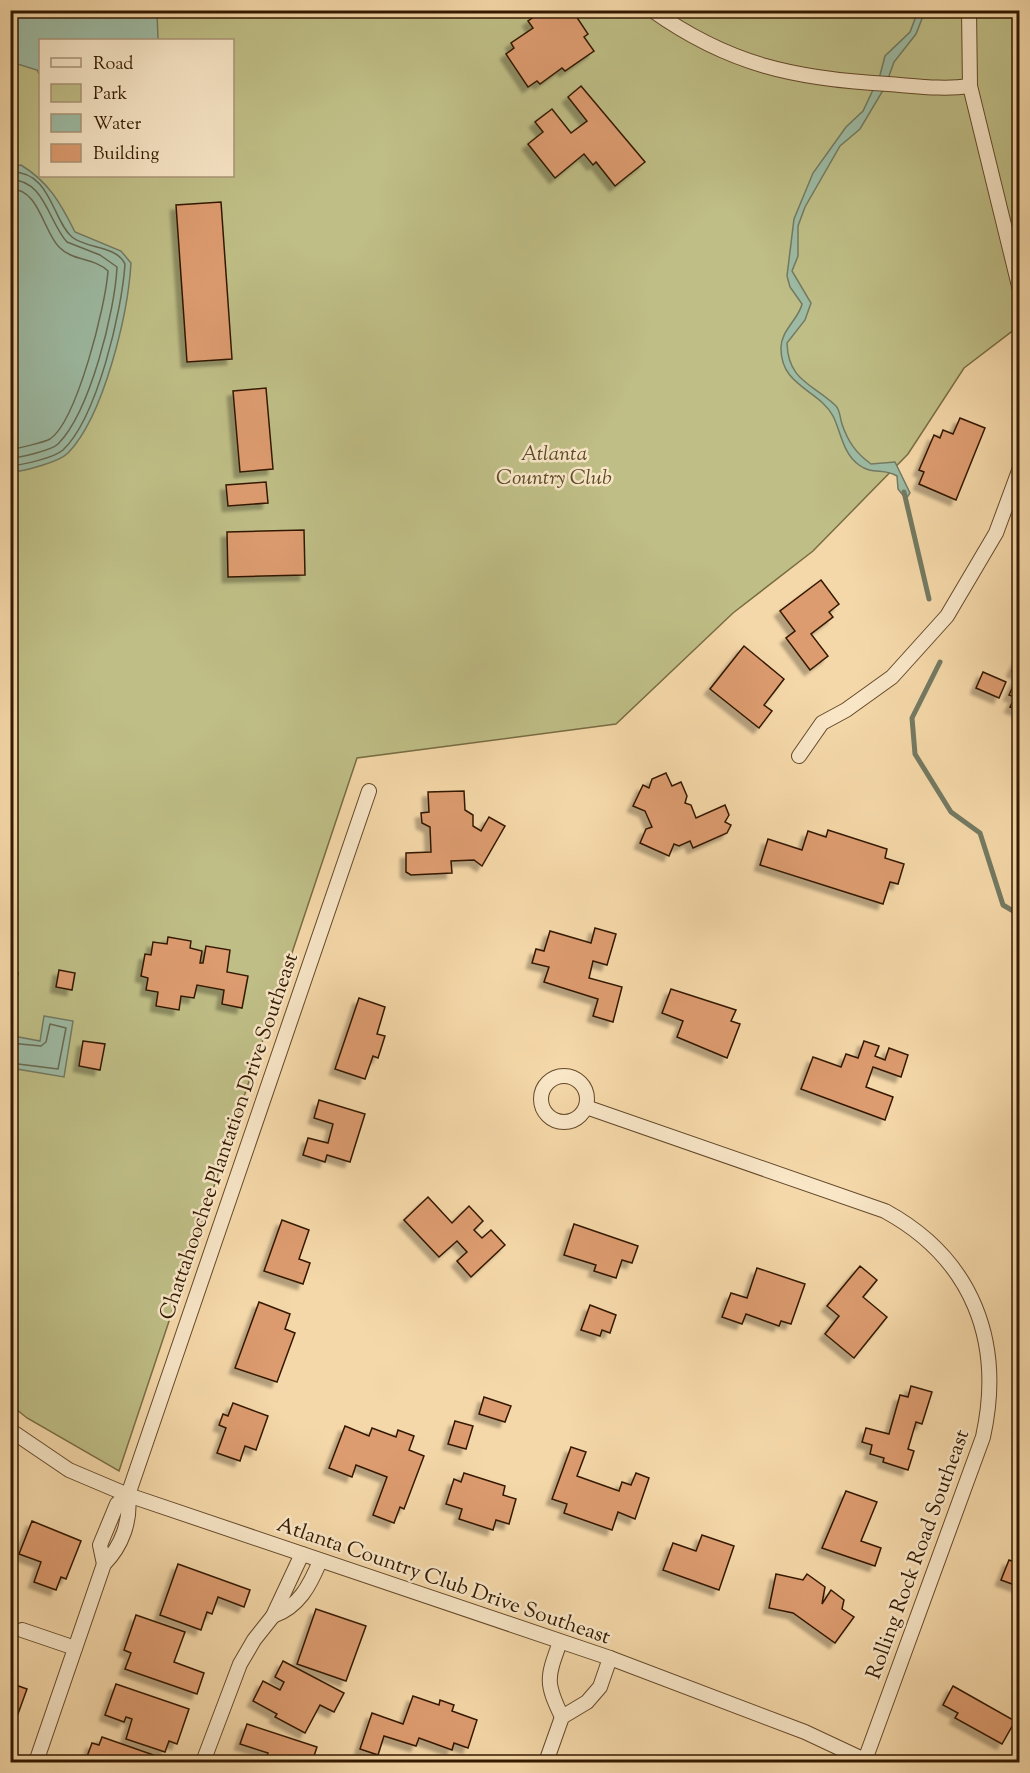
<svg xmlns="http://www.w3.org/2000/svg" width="1030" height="1773" viewBox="0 0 1030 1773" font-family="'Sorts Mill Goudy',serif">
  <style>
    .green { fill: #bfbe86; stroke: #796c43; stroke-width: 1.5; fill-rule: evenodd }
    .water { fill: #9dbba4; stroke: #737a62; stroke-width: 1.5 }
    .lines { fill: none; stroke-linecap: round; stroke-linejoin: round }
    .shore { stroke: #686a52; stroke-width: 1.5 }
    .stream { stroke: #737a62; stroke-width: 5 }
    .building { fill: #dd9c6f; stroke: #331900; stroke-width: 1.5; filter: url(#shadow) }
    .street-casing { stroke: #64492a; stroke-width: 16 }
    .street { stroke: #f8e6c7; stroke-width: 14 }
    .labels { text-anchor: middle; stroke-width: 5; stroke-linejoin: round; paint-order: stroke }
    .park-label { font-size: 21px; font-style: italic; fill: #5d4b28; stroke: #f8e6c7 }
    .street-label { font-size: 21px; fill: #331900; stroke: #f8e6c7 }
  </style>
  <defs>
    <filter id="shadow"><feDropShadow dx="-5.5" dy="5.5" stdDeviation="1.5" flood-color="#0004"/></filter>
  </defs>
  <rect width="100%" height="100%" fill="#f5d8a9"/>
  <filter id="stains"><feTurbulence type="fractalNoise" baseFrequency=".00333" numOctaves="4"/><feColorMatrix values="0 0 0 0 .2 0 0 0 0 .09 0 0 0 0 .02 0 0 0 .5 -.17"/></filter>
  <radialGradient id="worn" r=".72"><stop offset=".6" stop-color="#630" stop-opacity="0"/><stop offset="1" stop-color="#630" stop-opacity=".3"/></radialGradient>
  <path class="green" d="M 11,11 L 1019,11 L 1019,326 L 964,368 L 908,454 L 813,551 L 733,613 L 616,724 L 357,758 L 119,1471 L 27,1418 L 11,1405 ZM 40,40 L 232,40 L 232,176 L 40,176 Z"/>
  <g class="water">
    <path d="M 11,10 L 157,11 L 158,40 L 40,40 L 40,76 L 37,70 L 11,62 Z"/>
    <path d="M 918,11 L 925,11 L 916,34 L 894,62 L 885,87 L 860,129 L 840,146 L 805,207 L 798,226 L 798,256 L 792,271 L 811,303 L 805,320 L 787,343 C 788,381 813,384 836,406 C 840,410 840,418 842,424 C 848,442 856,453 871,464 L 895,462 L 910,493 L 906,499 L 898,489 L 897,476 C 884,468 872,475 859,465 C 843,454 841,432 833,416 C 819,390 781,386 781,349 C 780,331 799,319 802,304 L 790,287 L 787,276 L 794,219 L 813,173 L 846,127 L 863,111 L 880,75 L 885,56 L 910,32 Z"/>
    <path d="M 21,165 C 49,182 61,204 75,232 L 121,251 L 131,263 C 128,314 104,416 68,453 C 59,462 25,471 12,472 L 10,167 Z"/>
    <path d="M 44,1016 L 73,1021 L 64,1077 L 11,1068 L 13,1036 L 40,1041 Z"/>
  </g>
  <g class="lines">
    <g class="shore">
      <path d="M 10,172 C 51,170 52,220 72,237 C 86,249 116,245 125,264 C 122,311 97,418 63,450 C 54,458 22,465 10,466"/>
      <path d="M 10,180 C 44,178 49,223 67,242 L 100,255 L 117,267 C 115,311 90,412 58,444 C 52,450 20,458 10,458"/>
      <path d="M 10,189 C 39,188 43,231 59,247 C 72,261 95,258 108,271 C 106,304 77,421 50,439 C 45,442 17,449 10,449"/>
      <path d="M 10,1043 L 41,1046 L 46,1042 L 50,1024 L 66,1028 L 58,1069 L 10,1063"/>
    </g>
    <g class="stream">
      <path d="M 904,492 L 929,599"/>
      <path d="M 940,662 L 912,718 L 915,754 L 951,812 L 980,833 L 1003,905 L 1020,915"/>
    </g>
  </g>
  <g class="building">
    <path d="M 544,10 L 572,10 L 588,34 L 584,37 L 594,51 L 565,71 L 562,68 L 540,84 L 537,81 L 528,87 L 506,54 L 514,48 L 511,43 L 533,28 L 528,21 Z"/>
    <path d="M 581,86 L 645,162 L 615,186 L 596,162 L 593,165 L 584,154 L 555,178 L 528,144 L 543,132 L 535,122 L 552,109 L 571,133 L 587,121 L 568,97 Z"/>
    <path d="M 221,202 L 232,359 L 187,362 L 176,205 Z"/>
    <path d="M 266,388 L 273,469 L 240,472 L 233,391 Z"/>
    <path d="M 960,418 L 985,428 L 956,500 L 919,484 L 924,472 L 919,470 L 934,435 L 940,438 L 943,430 L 953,434 Z"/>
    <path d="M 266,482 L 268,503 L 228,506 L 226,485 Z"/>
    <path d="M 304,530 L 305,575 L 228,577 L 227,532 Z"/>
    <path d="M 821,580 L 839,604 L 829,612 L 833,617 L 811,634 L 828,656 L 810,670 L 786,638 L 795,631 L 780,611 Z"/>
    <path d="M 744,646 L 784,679 L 764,705 L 772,711 L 759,728 L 710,689 Z"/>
    <path d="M 1020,655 L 1020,675 L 1012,671 Z"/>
    <path d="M 983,672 L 1006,682 L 999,698 L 976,688 Z"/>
    <path d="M 1017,678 L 1020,679 L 1020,711 L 1010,707 L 1015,697 L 1009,695 Z"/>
    <path d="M 666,773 L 672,786 L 681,782 L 687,796 L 685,803 L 691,805 L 696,818 L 725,805 L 729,815 L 725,822 L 731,825 L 727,833 L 693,848 L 690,841 L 679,846 L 674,844 L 669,856 L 640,843 L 646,829 L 652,827 L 645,811 L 633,806 L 643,785 L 649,788 L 652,779 Z"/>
    <path d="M 464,791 L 465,810 L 473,815 L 473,826 L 481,831 L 489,817 L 505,826 L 482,866 L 474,860 L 451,861 L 452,873 L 411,875 L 406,872 L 406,853 L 431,852 L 430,827 L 422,823 L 421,813 L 429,812 L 428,792 Z"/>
    <path d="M 828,830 L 887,849 L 885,858 L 904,864 L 898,884 L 890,882 L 883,904 L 760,865 L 768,839 L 802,850 L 808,831 L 826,837 Z"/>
    <path d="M 595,928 L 616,934 L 607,965 L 593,961 L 589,978 L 622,987 L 613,1022 L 593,1016 L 598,999 L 544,982 L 549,967 L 532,963 L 536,949 L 544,951 L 550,931 L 591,943 Z"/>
    <path d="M 168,937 L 191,941 L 190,948 L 202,951 L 200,963 L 203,963 L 206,946 L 230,950 L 227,972 L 248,976 L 242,1008 L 222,1004 L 224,990 L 197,985 L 194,998 L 181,996 L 179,1010 L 156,1006 L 158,992 L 146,990 L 148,978 L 141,976 L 145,954 L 151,955 L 153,942 L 167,944 Z"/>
    <path d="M 59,970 L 75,973 L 72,990 L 56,987 Z"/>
    <path d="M 10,972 L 18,973 L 16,985 L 10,984 Z"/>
    <path d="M 671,989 L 736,1010 L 731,1021 L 740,1024 L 727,1058 L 677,1037 L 683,1021 L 662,1013 Z"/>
    <path d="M 359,998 L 385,1007 L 377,1034 L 385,1036 L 378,1058 L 373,1056 L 365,1079 L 335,1069 Z"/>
    <path d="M 83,1041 L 105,1044 L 100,1070 L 79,1066 Z"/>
    <path d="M 864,1041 L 879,1046 L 875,1056 L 885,1060 L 889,1048 L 908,1055 L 901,1077 L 873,1067 L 866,1087 L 893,1097 L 885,1120 L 801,1089 L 813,1057 L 841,1067 L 846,1054 L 858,1058 Z"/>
    <path d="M 319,1100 L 365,1114 L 350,1162 L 327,1155 L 325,1162 L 303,1155 L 308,1138 L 328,1143 L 333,1124 L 314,1118 Z"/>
    <path d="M 428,1197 L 452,1223 L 469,1206 L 483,1221 L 474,1230 L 482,1238 L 491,1230 L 505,1245 L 471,1277 L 457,1261 L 467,1252 L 457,1241 L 439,1257 L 404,1220 Z"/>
    <path d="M 282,1220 L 309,1230 L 299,1259 L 310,1263 L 303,1284 L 264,1271 Z"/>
    <path d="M 574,1224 L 638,1246 L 632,1263 L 622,1260 L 616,1278 L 594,1271 L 596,1265 L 564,1255 Z"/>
    <path d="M 860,1266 L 877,1280 L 863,1297 L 887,1317 L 854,1358 L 825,1334 L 839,1316 L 827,1306 Z"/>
    <path d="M 757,1268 L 805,1284 L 791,1324 L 781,1321 L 779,1326 L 746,1314 L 742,1324 L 722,1317 L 731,1293 L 747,1298 Z"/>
    <path d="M 259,1302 L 290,1314 L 285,1329 L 295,1333 L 277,1382 L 235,1368 Z"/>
    <path d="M 590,1305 L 616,1315 L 610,1333 L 602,1330 L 600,1336 L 581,1330 Z"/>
    <path d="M 911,1386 L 932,1392 L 922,1424 L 916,1422 L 908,1449 L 914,1451 L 908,1470 L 883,1462 L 884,1458 L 870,1454 L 872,1445 L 862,1442 L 866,1428 L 889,1434 L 900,1395 L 908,1397 Z"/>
    <path d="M 484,1397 L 511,1406 L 505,1422 L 479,1414 Z"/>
    <path d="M 233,1403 L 268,1416 L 256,1450 L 245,1446 L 240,1461 L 217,1453 L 226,1428 L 219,1425 L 223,1414 L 228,1416 Z"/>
    <path d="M 455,1421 L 473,1426 L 466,1449 L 448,1444 Z"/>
    <path d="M 345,1426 L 369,1436 L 372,1428 L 396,1437 L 398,1430 L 414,1436 L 409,1450 L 424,1456 L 404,1509 L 400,1507 L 394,1523 L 373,1515 L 387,1477 L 356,1465 L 352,1477 L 329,1468 Z"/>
    <path d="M 571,1447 L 586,1452 L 577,1476 L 619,1491 L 622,1482 L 631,1485 L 636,1473 L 649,1478 L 635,1519 L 618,1512 L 612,1530 L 564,1513 L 567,1504 L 552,1499 Z"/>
    <path d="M 464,1473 L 505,1486 L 503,1495 L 516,1499 L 509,1524 L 496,1520 L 493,1530 L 459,1519 L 462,1509 L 446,1504 L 454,1479 L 461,1482 Z"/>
    <path d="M 846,1491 L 877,1502 L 861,1541 L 881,1548 L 875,1566 L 822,1548 Z"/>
    <path d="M 32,1521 L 81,1541 L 66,1579 L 61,1577 L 56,1590 L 34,1582 L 41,1562 L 19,1554 Z"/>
    <path d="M 702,1535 L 734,1546 L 719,1590 L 663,1570 L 673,1543 L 696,1551 Z"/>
    <path d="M 1009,1560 L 1020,1564 L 1020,1587 L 1001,1580 Z"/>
    <path d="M 178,1564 L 250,1590 L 244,1607 L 218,1597 L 212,1614 L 207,1612 L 201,1630 L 160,1615 Z"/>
    <path d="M 776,1574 L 803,1580 L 807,1574 L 825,1587 L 822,1604 L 831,1590 L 844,1600 L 842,1609 L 854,1617 L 835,1643 L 793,1613 L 769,1608 Z"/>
    <path d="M 316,1609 L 366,1626 L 346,1681 L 297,1664 Z"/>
    <path d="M 136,1615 L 185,1632 L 174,1662 L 204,1673 L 197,1694 L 125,1669 L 131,1653 L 124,1650 Z"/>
    <path d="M 283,1661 L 344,1693 L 334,1712 L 320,1705 L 305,1733 L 275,1717 L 277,1714 L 253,1701 L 263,1681 L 280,1690 L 284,1682 L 275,1677 Z"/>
    <path d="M 10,1683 L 27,1689 L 10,1736 Z"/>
    <path d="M 116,1684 L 189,1709 L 177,1744 L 169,1741 L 165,1752 L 126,1739 L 132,1719 L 126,1717 L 124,1722 L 105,1715 Z"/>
    <path d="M 953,1686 L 1015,1721 L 1002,1744 L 955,1718 L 958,1713 L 943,1705 Z"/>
    <path d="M 413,1696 L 439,1705 L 440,1700 L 454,1705 L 452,1711 L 477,1720 L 468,1748 L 454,1743 L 452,1750 L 419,1738 L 416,1746 L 384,1736 L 378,1755 L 360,1749 L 372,1713 L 403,1724 Z"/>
    <path d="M 247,1724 L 317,1747 L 312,1762 L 265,1762 L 268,1753 L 240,1744 Z"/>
    <path d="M 102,1737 L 162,1758 L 161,1762 L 85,1762 L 92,1743 L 99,1745 Z"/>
  </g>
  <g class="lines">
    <g class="street-casing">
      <g id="street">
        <path d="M 652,10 C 729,65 796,79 888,84 C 916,86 943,90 970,86"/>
        <path d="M 969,10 L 970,86 L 1020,290"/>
        <path d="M 799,756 L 822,723 L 846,710 L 892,677 L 947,616 L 996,533 L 1020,468"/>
        <circle cx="564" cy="1099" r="23"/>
        <path d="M 586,1107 L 885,1211 C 973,1259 1004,1342 983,1437 L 865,1760"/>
        <path d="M 10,1430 L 69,1470 L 128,1495 L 610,1658 L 805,1732 L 869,1762"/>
        <path d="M 104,1564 L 100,1545 L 117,1504 L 128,1495"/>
        <path d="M 273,1616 C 299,1607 310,1585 320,1561"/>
        <path d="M 22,1630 L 75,1648"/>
        <path d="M 560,1642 C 547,1678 545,1682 562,1717"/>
        <path d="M 36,1762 L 104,1564 C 122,1546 131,1521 128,1495 L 369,791"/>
        <path d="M 203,1762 L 240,1664 L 254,1640 L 273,1616 L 302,1554"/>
        <path d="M 546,1762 L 562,1717 L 587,1702 L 600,1687 L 610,1658"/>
      </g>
    </g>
    <use href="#street" class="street"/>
  </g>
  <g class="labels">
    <g class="park-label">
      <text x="554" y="460">Atlanta<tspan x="554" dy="24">Country Club</tspan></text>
    </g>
    <g class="street-label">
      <text transform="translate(228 1136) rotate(-71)" y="7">Chattahoochee Plantation Drive Southeast</text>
      <text transform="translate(917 1554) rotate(-70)" y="7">Rolling Rock Road Southeast</text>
      <text transform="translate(444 1580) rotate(19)" y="7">Atlanta Country Club Drive Southeast</text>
    </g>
  </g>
  <rect width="1030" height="1773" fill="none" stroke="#f5d8a9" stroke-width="36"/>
  <rect x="12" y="12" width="1006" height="1749" fill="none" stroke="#331900" stroke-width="3"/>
  <rect x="18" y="18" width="994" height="1737" fill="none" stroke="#331900" stroke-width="1.5"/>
  <rect x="39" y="39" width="195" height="138" fill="#f8e6c7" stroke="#a99477" stroke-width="1.5"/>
  <rect x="51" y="58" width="30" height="9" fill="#f8e6c7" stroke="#a99477" stroke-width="1.5"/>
  <text x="93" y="69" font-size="18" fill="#331900">Road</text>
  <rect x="51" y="84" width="30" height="18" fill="#bfbe86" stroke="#a99477" stroke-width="1.5"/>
  <text x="93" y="99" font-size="18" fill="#331900">Park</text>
  <rect x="51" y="114" width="30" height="18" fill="#9dbba4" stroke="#a99477" stroke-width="1.5"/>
  <text x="93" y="129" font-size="18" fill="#331900">Water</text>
  <rect x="51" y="144" width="30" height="18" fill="#dd9c6f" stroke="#a99477" stroke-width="1.5"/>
  <text x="93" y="159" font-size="18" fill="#331900">Building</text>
  <rect width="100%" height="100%" filter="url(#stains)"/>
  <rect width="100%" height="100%" fill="url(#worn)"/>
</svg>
